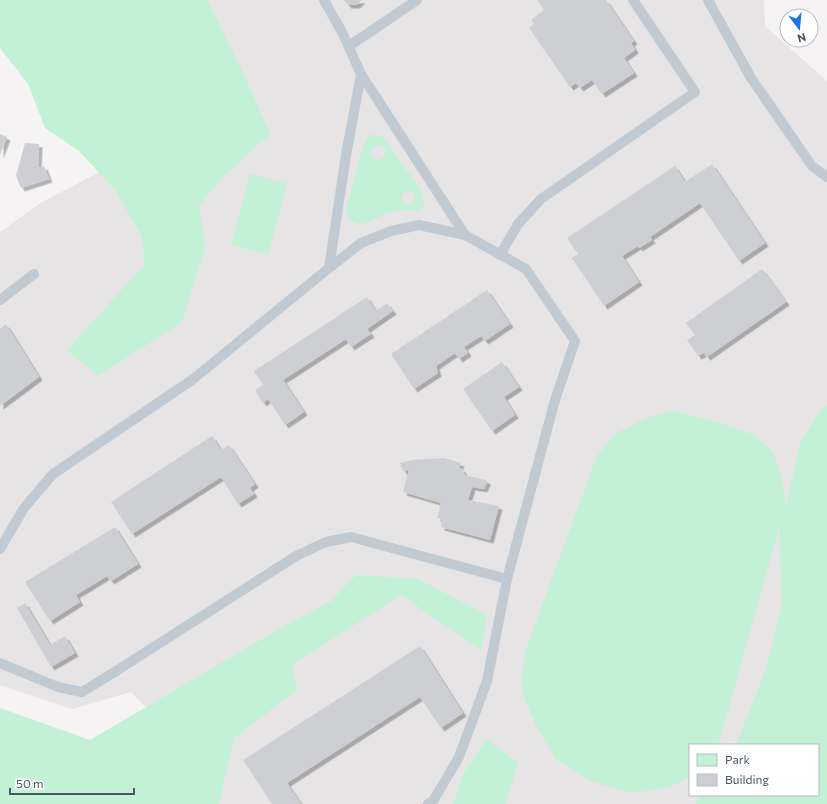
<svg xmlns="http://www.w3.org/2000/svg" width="827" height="804" viewBox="0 0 827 804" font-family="Commissioner,sans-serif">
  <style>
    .education { fill: #e6e4e5 }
    .green { fill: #c3f1d5; fill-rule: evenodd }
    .building { fill: #cdcfd5; filter: url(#shadow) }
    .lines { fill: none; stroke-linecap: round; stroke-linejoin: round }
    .lane { stroke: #c1cad2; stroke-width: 10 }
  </style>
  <defs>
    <filter id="shadow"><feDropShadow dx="3.5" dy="3.5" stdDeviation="0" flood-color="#0004"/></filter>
  </defs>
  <rect width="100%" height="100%" fill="#f5f3f3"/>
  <path class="education" d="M 153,0 L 764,0 L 765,26 L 827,81 L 827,455 L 746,745 L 690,745 L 690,795 L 723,795 L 719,804 L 185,804 L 203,765 L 131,692 L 72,709 L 0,685 L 0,232 L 42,202 L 196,122 Z"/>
  <g class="green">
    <path d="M 0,0 L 207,0 L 245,77 L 270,134 L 226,174 L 199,205 L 205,247 L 182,322 L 98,376 L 67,350 L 144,265 L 143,239 L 116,191 L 79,151 L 45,128 L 28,84 L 0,48 Z"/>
    <path d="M 372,135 L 379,135 L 385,139 L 406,170 L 415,180 L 422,194 L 424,203 L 423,207 L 419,210 C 409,211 397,210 387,213 C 376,217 361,231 350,219 C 347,214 346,213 346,207 L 365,141 L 369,136 ZM 377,145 L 384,148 L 386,153 L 382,159 L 377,160 L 371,156 L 370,151 L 373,147 ZM 407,191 L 413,192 L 415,197 L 414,201 L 408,204 C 403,203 401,199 402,195 Z"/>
    <path d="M 250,174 L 287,184 L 268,255 L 231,245 Z"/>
    <path d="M 827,406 L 827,804 L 695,804 L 701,795 L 818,795 L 818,745 L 736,745 L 766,669 L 782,603 L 779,531 L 781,521 L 720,739 L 717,745 L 690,745 L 690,777 L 669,787 L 633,793 L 590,781 L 556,759 L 538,730 L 522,692 L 522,672 L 526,649 L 597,456 L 614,435 L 644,419 L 672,410 L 720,423 L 752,434 L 772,450 L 782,478 L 786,505 L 801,441 L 821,409 Z"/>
    <path d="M 356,575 L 418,579 L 487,615 L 481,650 L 401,595 L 292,665 L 297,690 L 234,738 L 219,804 L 0,804 L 0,708 L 90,740 L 274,632 L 331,601 Z"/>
    <path d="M 487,739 L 518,763 L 505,804 L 453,804 L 463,774 Z"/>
  </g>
  <g class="building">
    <path d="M 344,0 L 362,0 L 356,5 L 348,5 Z"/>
    <path d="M 537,0 L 606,0 L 634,41 L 631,43 L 635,50 L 624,58 L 634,73 L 602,94 L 592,80 L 580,88 L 576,83 L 570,87 L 529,28 L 534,24 L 531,20 L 544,10 Z"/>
    <path d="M 0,134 L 7,137 L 0,155 Z"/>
    <path d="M 25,143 L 39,144 L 38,168 L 44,166 L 49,179 L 21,188 L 16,176 Z"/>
    <path d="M 712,164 L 765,243 L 739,261 L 700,203 L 650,237 L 652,240 L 639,248 L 638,246 L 622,256 L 639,282 L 604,306 L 572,258 L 578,254 L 567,238 L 675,166 L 685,182 Z"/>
    <path d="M 762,269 L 786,302 L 707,357 L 704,353 L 698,356 L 687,340 L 695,335 L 686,323 Z"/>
    <path d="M 487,290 L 510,324 L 485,341 L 481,336 L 464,347 L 468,353 L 459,359 L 455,353 L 436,366 L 438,373 L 414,389 L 391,354 Z"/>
    <path d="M 367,297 L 376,311 L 387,303 L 393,311 L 367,329 L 371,334 L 351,347 L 346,339 L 283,380 L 304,412 L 285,425 L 268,399 L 263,403 L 255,390 L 263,385 L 254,371 Z"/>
    <path d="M 6,324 L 39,377 L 0,406 L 0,329 Z"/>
    <path d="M 502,362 L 519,387 L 504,397 L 515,415 L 492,431 L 463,389 Z"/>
    <path d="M 212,436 L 221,450 L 229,445 L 255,484 L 250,488 L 254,494 L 238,504 L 221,477 L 132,534 L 111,502 Z"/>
    <path d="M 444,458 L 461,463 L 459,468 L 462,469 L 465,475 L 486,480 L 487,482 L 484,489 L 472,487 L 468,500 L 499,506 L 490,540 L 441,527 L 442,519 L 437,518 L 441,503 L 403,492 L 409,470 L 403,471 L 400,463 L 413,460 Z"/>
    <path d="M 115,527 L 138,564 L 111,581 L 107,576 L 76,595 L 80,602 L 50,621 L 25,582 Z"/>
    <path d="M 25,603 L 50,645 L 65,636 L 75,653 L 51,667 L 17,608 Z"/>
    <path d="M 420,646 L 463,713 L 441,728 L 420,697 L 287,783 L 301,804 L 272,804 L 243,760 Z"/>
  </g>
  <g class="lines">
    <g class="lane">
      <path d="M 324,0 L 343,34 L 361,74"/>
      <path d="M 708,0 L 751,78 L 812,166 L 827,177"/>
      <path d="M 349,46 L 417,0"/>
      <path d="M 500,255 L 518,224 L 541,199 L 695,92 L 633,0"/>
      <path d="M 0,300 L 34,274"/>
      <path d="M 0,549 L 24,508 L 53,474 L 192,380 L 329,268 L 361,243 L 391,231 L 419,225 L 465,235 L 361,74 L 346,155 L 329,268"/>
      <path d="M 0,663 L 58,687 L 82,692 L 113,673 L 296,556 L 326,542 L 351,537 L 507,579"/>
      <path d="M 428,804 L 433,801 L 459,757 L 487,681 L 507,579 L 555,400 L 575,341 L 526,269 L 465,235"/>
    </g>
  </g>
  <rect x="689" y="744" width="130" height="52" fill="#ffffff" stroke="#b7bbc0"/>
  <rect x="697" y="754" width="20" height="12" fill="#c3f1d5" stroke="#b7bbc0"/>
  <text x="725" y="764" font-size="12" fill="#4a5661">Park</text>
  <rect x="697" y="774" width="20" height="12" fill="#cdcfd5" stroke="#b7bbc0"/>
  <text x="725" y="784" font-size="12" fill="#4a5661">Building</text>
  <g transform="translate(799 28) rotate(164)"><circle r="19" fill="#ffffff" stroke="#b7bbc0"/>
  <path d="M0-3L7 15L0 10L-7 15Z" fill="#1a73e8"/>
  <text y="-6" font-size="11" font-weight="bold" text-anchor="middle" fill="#4a5661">N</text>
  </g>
  <path d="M10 788v6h124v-6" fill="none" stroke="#4a5661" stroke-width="2"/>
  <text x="16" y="788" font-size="12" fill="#4a5661" stroke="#ffffff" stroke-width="3" paint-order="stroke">50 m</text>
</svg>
